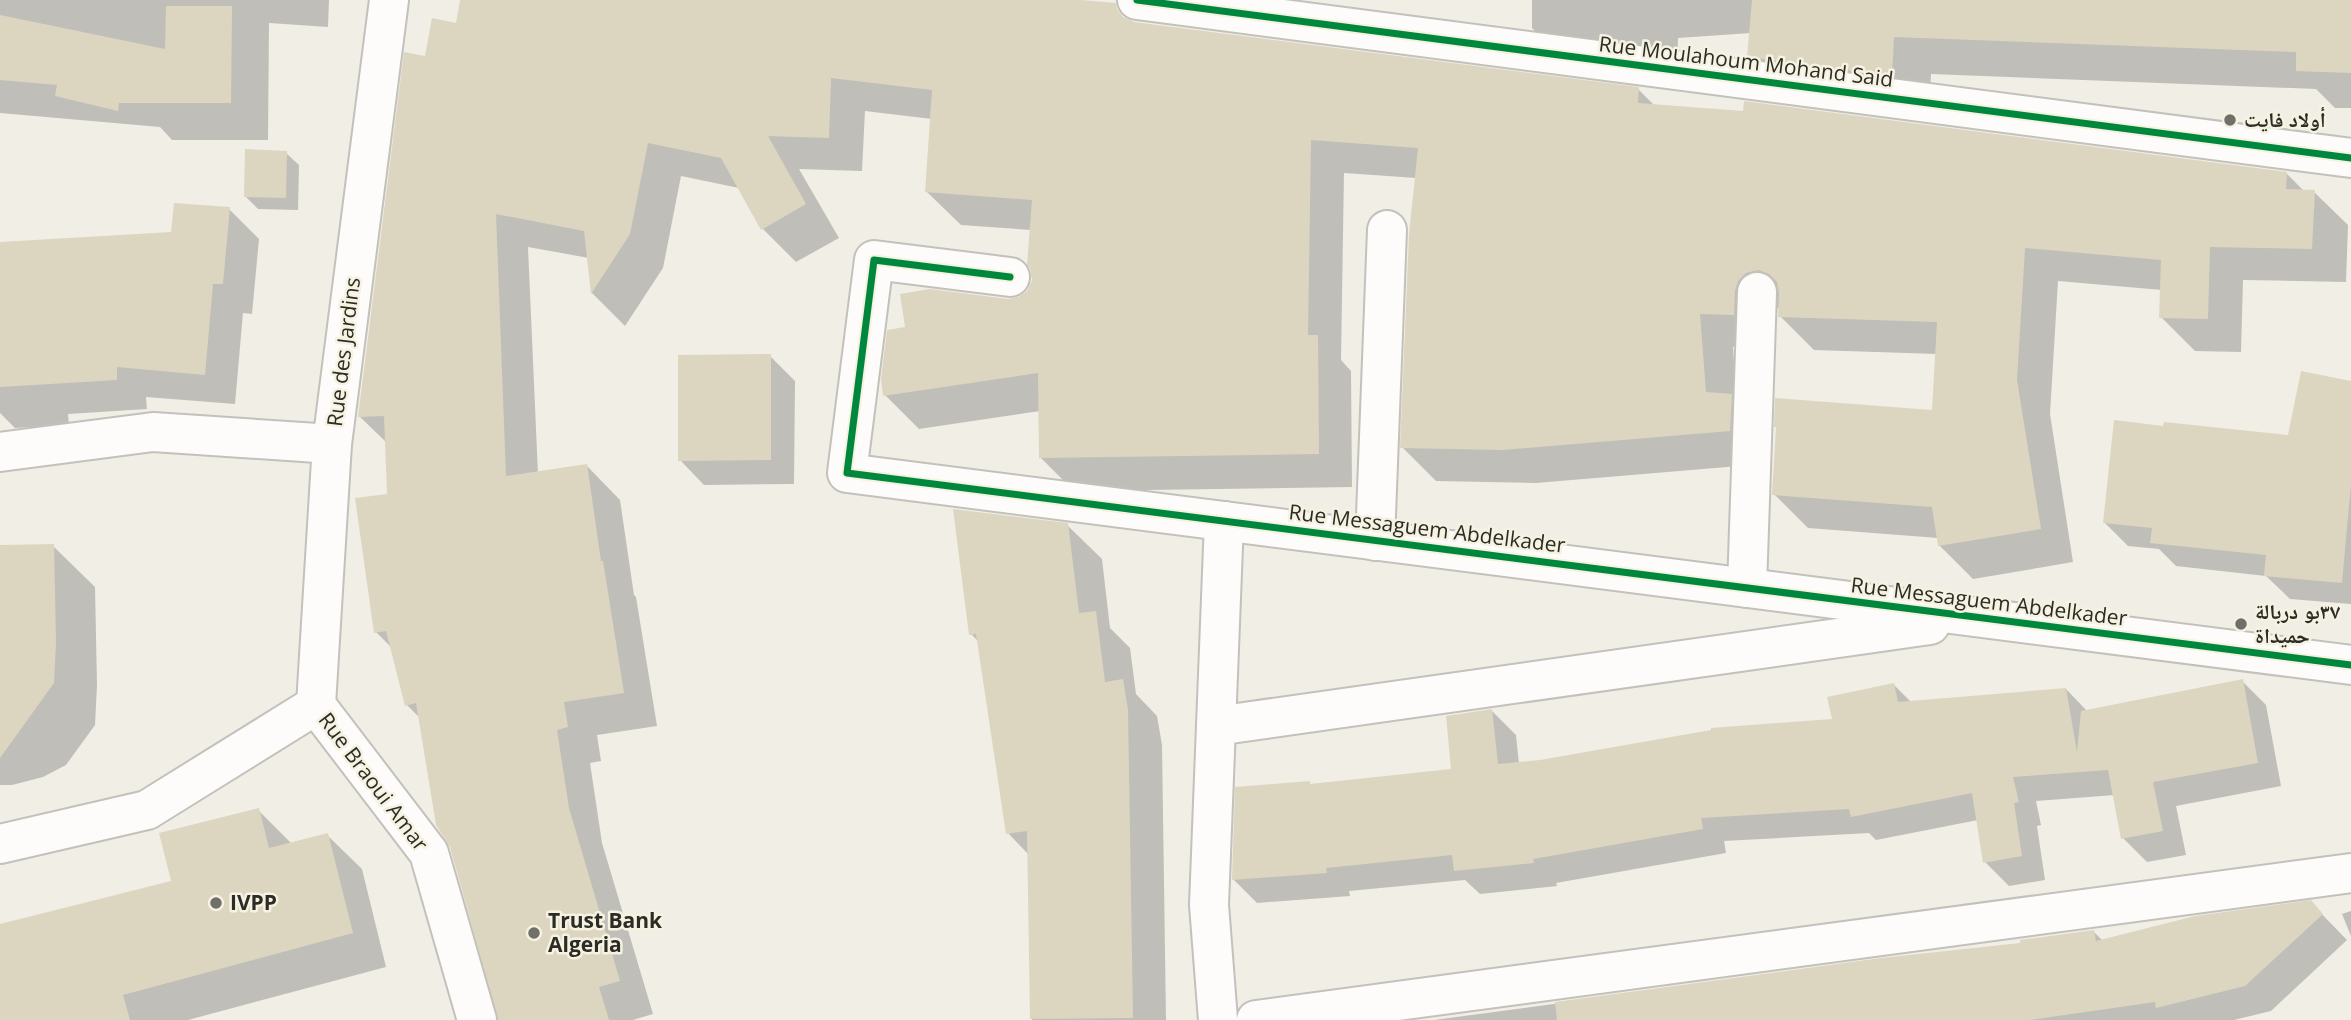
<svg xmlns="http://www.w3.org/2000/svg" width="2351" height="1020" viewBox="0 0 2351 1020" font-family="'Open Sans','Noto Naskh Arabic',sans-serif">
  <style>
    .shadow { fill: #0003 }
    .building { fill: #dcd6c0 }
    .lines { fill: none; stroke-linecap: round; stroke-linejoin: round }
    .minor-casing { stroke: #c3c1bb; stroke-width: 42 }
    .major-casing { stroke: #c3c1bb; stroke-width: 42 }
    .minor { stroke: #fdfcfb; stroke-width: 38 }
    .major { stroke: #fdfcfb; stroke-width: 38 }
    .cycleway-casing { stroke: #f5f2e1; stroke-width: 11 }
    .cycleway { stroke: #00873e; stroke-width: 7 }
    .poi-dot { fill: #716f69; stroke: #f5f2e1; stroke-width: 2.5 }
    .labels { text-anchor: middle; stroke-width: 5; stroke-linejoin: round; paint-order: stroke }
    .street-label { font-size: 21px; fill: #2c2b25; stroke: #f5f2e1 }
    .poi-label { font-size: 21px; font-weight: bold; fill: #2c2b25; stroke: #f5f2e1; text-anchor: start }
  </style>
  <rect width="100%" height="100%" fill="#f1eee6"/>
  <g class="shadow">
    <path d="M 0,0 L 329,0 L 328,27 L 269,23 L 268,140 L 172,140 L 160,127 L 0,113 Z"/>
    <path d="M 462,0 L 1024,0 L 1134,23 L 1638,89 L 1655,106 L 2286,173 L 2304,191 L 2314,192 L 2348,225 L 2346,282 L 2243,280 L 2241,352 L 2195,351 L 2161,317 L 2162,290 L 2058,281 L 2050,414 L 2073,562 L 1973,579 L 1939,545 L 1938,538 L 1808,528 L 1774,494 L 1933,412 L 1937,354 L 1814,350 L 1780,316 L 1780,306 L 1771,315 L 1767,348 L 1733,347 L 1737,402 L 1763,464 L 1536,483 L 1436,481 L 1402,447 L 1416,178 L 1344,173 L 1341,360 L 1351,371 L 1352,487 L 1074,491 L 1040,457 L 1040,411 L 919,429 L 885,395 L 907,328 L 1019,299 L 1028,292 L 1033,281 L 1031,230 L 961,225 L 927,192 L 932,119 L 865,111 L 862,171 L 799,169 L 839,238 L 796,262 L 763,229 L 739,188 L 681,176 L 663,268 L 625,326 L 592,293 L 589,258 L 528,247 L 538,474 L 587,466 L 620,500 L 634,595 L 636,597 L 657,726 L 597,735 L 601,761 L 590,763 L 602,843 L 653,1014 L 633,1020 L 500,1020 L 420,718 L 407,705 L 392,648 L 376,632 L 388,495 L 387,443 L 359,416 L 427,58 L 457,25 Z"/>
    <path d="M 1532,0 L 2351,0 L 2351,108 L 2335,108 L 2316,89 L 1931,74 L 1929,113 L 1787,94 L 1749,57 L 1751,33 L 1678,38 L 1677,80 L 1569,66 L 1532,28 Z"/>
    <path d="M 286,153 L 299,165 L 298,210 L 258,209 L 245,196 Z"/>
    <path d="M 229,209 L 259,239 L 252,314 L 243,313 L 235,404 L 146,397 L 147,409 L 68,414 L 69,425 L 15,428 L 0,413 L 0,244 L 173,234 Z"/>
    <path d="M 770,356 L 795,381 L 794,484 L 704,485 L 680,460 Z"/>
    <path d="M 2351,382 L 2351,604 L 2290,599 L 2266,576 L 2176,566 L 2159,549 L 2128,546 L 2104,522 L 2289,437 Z"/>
    <path d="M 1067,525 L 1102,559 L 1110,628 L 1130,648 L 1136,694 L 1157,716 L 1162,745 L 1166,1020 L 1032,1020 L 1029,855 L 1008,833 L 979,642 L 971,634 Z"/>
    <path d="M 53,546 L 95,587 L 97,685 L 95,725 L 66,765 L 43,777 L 12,785 L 0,785 L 0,547 Z"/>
    <path d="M 2242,681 L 2266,705 L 2281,786 L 2176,806 L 2186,855 L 2147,862 L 2123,838 L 2115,795 L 2036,801 L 2041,825 L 2037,826 L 2045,880 L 2009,886 L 1985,862 L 1978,820 L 1876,840 L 1869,833 L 1724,841 L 1726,853 L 1556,883 L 1557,886 L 1480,894 L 1465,880 L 1349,891 L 1350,896 L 1257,903 L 1234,880 L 1309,783 L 1312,785 L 1453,771 L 1492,711 L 1516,735 L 1519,764 L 1834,721 L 1894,685 L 1912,703 L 2066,689 L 2087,711 Z"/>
    <path d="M 258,810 L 292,844 L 327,835 L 362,869 L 386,967 L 188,1020 L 0,1020 L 0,926 L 173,882 Z"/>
    <path d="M 2310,902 L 2347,940 L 2271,1011 L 2234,1020 L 1434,1020 L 1882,960 L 2022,945 L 2093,931 L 2103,941 Z"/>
    <path d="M 2351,911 L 2351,936 L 2342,914 Z"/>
  </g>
  <g class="building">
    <path d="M 460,0 L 1081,0 L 1116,3 L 1117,9 L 1123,17 L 1134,22 L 1639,87 L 1638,103 L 1743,111 L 1744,101 L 2287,172 L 2286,189 L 2315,190 L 2312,249 L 2210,247 L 2208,319 L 2159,318 L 2161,260 L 2025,248 L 2017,380 L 2041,529 L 1938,546 L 1932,507 L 1772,495 L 1776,427 L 1774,427 L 1775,398 L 1932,410 L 1937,322 L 1778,317 L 1779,293 L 1777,282 L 1769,274 L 1758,270 L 1746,273 L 1738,281 L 1735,291 L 1734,315 L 1700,314 L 1706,392 L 1732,394 L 1730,431 L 1502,450 L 1400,448 L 1409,234 L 1418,148 L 1311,140 L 1308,335 L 1318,335 L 1319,454 L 1039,458 L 1038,373 L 883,396 L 881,379 L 887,330 L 905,327 L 900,294 L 930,289 L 1008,299 L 1018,297 L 1027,291 L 1032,280 L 1030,269 L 1027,265 L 1032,200 L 925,192 L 932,90 L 831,78 L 829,138 L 768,136 L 806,204 L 761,230 L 721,158 L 648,143 L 630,234 L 591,294 L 584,231 L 496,214 L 506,476 L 587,464 L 601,561 L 603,561 L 624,693 L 564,702 L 568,727 L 557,730 L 569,808 L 620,981 L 599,987 L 609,1020 L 498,1020 L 450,847 L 436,825 L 416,703 L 405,706 L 386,631 L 374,633 L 355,498 L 387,494 L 384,416 L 358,417 L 404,52 L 425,56 L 432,18 L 456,23 Z"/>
    <path d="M 1752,0 L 2351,0 L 2351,73 L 2296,71 L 2296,52 L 1894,37 L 1892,76 L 1747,57 Z"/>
    <path d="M 166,6 L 232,6 L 231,103 L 119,103 L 118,111 L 55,96 L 57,85 L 0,80 L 0,15 L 165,49 Z"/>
    <path d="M 245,149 L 287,151 L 286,198 L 244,197 Z"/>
    <path d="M 174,203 L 230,207 L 223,284 L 213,284 L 205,375 L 117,367 L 117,380 L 0,387 L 0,242 L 171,232 Z"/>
    <path d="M 771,354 L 771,460 L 678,461 L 678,355 Z"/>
    <path d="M 2301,371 L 2351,381 L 2351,484 L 2342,583 L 2264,576 L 2266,555 L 2150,543 L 2152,528 L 2103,523 L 2114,420 L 2163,426 L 2164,422 L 2288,435 Z"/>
    <path d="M 953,509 L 1068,523 L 1079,613 L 1096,611 L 1105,682 L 1123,679 L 1128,710 L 1133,1018 L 1030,1019 L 1027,831 L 1006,834 L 976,634 L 969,635 Z"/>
    <path d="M 54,544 L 56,642 L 54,683 L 0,758 L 0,545 Z"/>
    <path d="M 2243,679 L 2258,763 L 2153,782 L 2163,831 L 2121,839 L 2108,770 L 2013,777 L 2019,802 L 2014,803 L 2022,856 L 1983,863 L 1972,793 L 1851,817 L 1849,809 L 1701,818 L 1703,829 L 1533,859 L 1534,863 L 1454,871 L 1452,855 L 1326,868 L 1327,873 L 1232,880 L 1235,787 L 1310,781 L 1310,784 L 1451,769 L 1446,716 L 1492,709 L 1498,764 L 1540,760 L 1711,730 L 1711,728 L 1832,719 L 1827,697 L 1894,683 L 1898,702 L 2066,688 L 2077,752 L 2081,711 Z"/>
    <path d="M 259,808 L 269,848 L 328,833 L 353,933 L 123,995 L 130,1020 L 0,1020 L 0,924 L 171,881 L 159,833 Z"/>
    <path d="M 2311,900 L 2323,914 L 2245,986 L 2156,1008 L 2155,1002 L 2030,1020 L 1557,1020 L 1555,1002 L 1881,958 L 2020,943 L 2020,940 L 2094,930 L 2096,941 L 2195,916 Z"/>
  </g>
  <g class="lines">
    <g class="minor-casing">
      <g id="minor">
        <path d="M 1137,0 L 2351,158"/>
        <path d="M 1010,277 L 874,260 L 847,473 L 2351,665"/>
        <path d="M 0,452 L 153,432 L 332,444"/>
        <path d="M 1375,541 L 1387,230"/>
        <path d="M 1747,588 L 1757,292"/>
        <path d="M 1216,726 L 1930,625"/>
        <path d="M 1218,1020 L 1209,905 L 1224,521"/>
        <path d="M 1256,1020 L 2351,873"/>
      </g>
    </g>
    <g class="major-casing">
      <g id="major">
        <path d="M 316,705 L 332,444 L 389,0"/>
        <path d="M 316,705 L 429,853 L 477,1020"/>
        <path d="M 0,844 L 147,810 L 316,705"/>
      </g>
    </g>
    <use href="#minor" class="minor"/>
    <use href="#major" class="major"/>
    <g class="cycleway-casing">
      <g id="cycleway">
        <path d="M 1137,0 L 2351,158"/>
        <path d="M 1010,277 L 874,260 L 847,473 L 2351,665"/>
      </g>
    </g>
    <use href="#cycleway" class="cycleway"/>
  </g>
  <g class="poi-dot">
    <circle cx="2230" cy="120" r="7"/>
    <circle cx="2241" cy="624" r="7"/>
    <circle cx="216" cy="903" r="7"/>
    <circle cx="534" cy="933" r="7"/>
  </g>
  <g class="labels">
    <g class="street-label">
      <text transform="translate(1746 62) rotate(7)" y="7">Rue Moulahoum Mohand Said</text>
      <text transform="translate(344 352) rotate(-83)" y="7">Rue des Jardins</text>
      <text transform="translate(1427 529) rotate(7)" y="7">Rue Messaguem Abdelkader</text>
      <text transform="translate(1989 602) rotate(7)" y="7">Rue Messaguem Abdelkader</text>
      <text transform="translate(373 782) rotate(53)" y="7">Rue Braoui Amar</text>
    </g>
    <g class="poi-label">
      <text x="2244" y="127">أولاد فايت</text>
      <text x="2255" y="619">٣٧بو دربالة<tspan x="2255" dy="24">حميداة</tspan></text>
      <text x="230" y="910">IVPP</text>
      <text x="548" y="928">Trust Bank<tspan x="548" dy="24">Algeria</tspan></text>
    </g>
  </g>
</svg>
